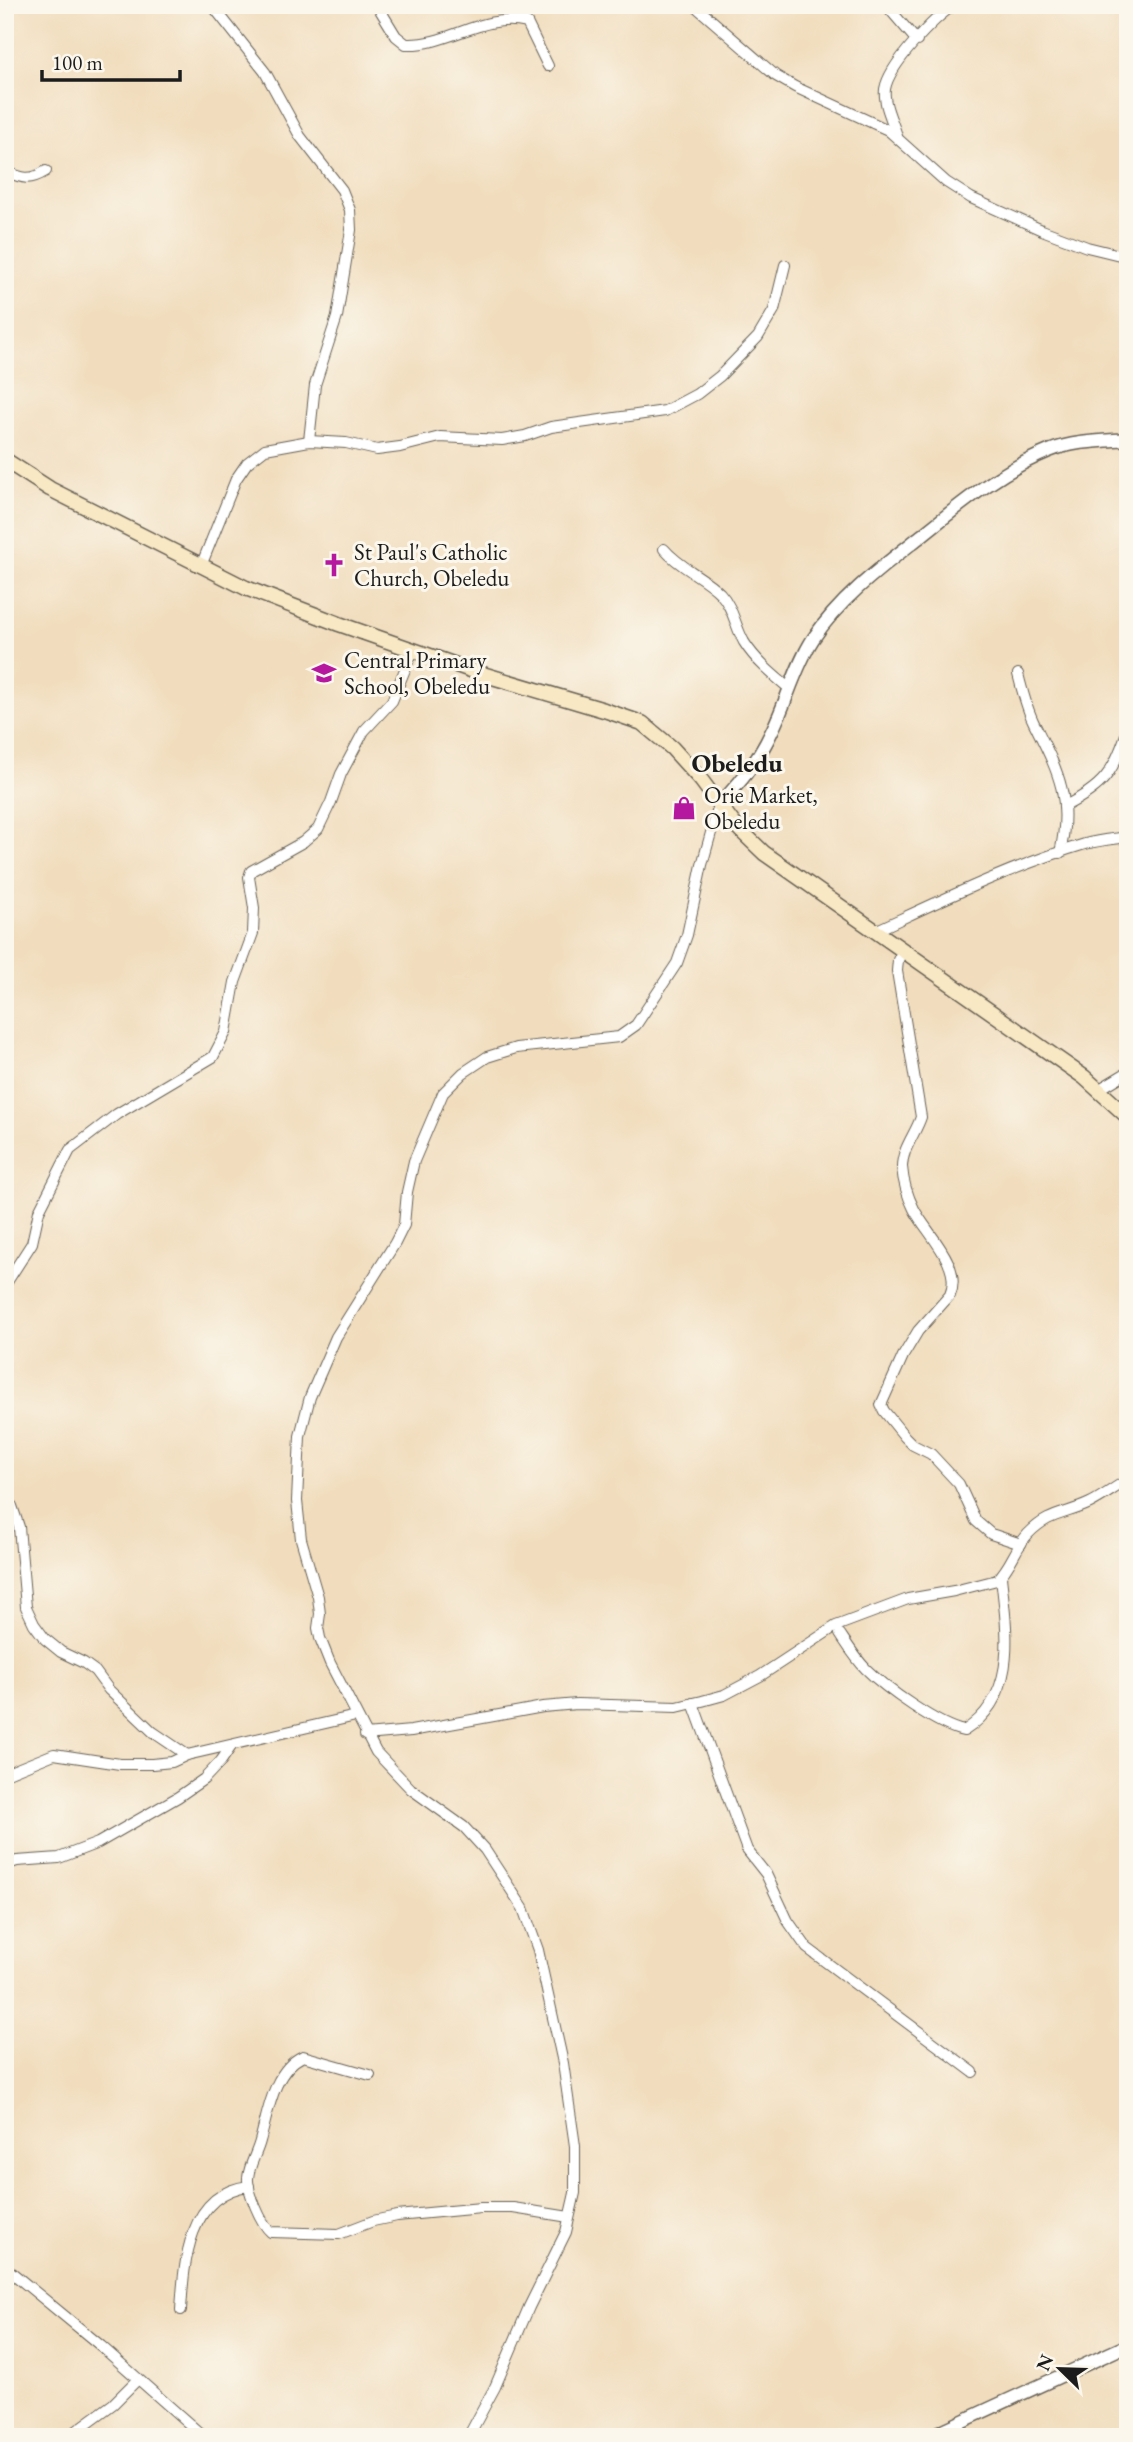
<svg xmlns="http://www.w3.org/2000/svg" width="1133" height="2442" viewBox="0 0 1133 2442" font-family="'EB Garamond',serif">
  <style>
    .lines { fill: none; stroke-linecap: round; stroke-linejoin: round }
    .minor-casing { stroke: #676054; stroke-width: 12 }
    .tertiary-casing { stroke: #676054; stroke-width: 15 }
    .secondary-casing { stroke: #676054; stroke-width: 17 }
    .minor { stroke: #fff; stroke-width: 10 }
    .tertiary { stroke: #fff; stroke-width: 12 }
    .secondary { stroke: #f8e8c3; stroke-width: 14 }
    .labels { text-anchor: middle; stroke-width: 6; stroke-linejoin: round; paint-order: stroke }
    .poi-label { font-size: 23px; fill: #1c1c1c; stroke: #fbf7ec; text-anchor: start }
    .quarter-label { font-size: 26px; font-weight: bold; fill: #1c1c1c; stroke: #fbf7ec }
  </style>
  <rect width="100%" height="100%" fill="#fbf7ec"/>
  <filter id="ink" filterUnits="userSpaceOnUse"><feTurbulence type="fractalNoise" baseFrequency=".0143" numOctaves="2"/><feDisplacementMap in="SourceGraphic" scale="14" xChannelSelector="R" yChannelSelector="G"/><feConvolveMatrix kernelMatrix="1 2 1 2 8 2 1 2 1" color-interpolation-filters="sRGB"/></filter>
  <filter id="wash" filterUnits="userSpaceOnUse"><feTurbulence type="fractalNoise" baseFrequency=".00686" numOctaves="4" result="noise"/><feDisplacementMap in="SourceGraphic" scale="28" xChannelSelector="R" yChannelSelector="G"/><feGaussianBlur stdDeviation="1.57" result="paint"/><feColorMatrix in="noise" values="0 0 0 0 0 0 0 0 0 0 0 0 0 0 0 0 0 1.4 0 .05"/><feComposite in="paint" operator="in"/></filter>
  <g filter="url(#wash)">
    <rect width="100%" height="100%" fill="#f1ddbd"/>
  </g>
  <g filter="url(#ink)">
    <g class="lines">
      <g class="minor-casing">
        <g id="minor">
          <path d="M 212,5 L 265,72 L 300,136 L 342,190 L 350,210 L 351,230 L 337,317 L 315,385 L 309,441"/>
          <path d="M 377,5 L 396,36 L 406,44 C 449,46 482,12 527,23 L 548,66"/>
          <path d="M 694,5 L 776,76 L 795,87 L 888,130 L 946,182 L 971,198 L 1042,230 L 1087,247 L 1128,257"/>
          <path d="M 886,5 L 917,41"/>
          <path d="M 897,136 C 893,122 883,104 885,89 C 889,65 934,18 954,5"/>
          <path d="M 5,171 C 23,179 30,181 46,171"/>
          <path d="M 664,549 C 680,568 703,576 720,593 C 733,607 735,626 744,642 C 755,660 773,675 790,689"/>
          <path d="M 201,566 L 236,479 L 247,463 L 265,449 L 309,441 L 346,443 L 377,450 L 400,447 L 440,437 L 502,440 L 525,436 L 551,427 L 665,411 L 697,394 L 720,376 L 758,337 L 774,310 L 785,265"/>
          <path d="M 1018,674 C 1022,690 1026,706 1033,721 C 1057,770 1073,796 1060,853"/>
          <path d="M 1065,806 C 1104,786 1113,773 1127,732"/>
          <path d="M 875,931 C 942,900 1014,865 1085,844 C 1099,840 1114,839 1128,837"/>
          <path d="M 903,950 L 898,960 L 897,971 L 921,1117 C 916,1133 902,1149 902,1167 C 903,1180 908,1197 914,1209 C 926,1233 963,1265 950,1295 L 918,1331 L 903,1356 L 881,1405 L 884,1411 L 905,1437 L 913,1445 L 931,1454 L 959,1484 L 976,1521 L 991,1534 L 1021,1544"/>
          <path d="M 1098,1090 L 1128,1072"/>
          <path d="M 5,1285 L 32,1243 L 39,1211 L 70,1150 L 117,1114 L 213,1057 L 226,1032 L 235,982 L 253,933 L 254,908 L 249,877 L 251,871 L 303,842 L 318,829 L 331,802 L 341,774 L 364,731 L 392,701 L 413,650"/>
          <path d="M 5,1495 L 12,1506 L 19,1527 L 26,1607 L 34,1624 L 45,1639 L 61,1652 L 84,1663 L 95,1671 L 109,1690 L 153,1732 L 187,1755"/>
          <path d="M 840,1634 C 848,1646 856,1659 866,1669 C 885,1688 938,1726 964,1731 C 1019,1696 1007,1632 1001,1577"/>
          <path d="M 693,1703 L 747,1850 L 766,1874 L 788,1921 L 807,1948 L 973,2072"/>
          <path d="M 365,1735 L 411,1731 L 543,1707 L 577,1704 L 677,1707 L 702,1701 L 724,1695 L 760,1676 L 836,1626 L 908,1599 L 954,1591 L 997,1580 C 1011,1567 1015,1548 1028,1534 C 1049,1512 1065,1515 1090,1503 C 1104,1496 1115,1487 1128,1480"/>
          <path d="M 5,1774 L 54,1754 L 120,1764 L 152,1764 L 172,1762 L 187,1755 L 356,1716"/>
          <path d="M 5,1865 L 17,1861 L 59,1858 L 98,1843 L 178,1797 L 204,1779 L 221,1761 L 232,1745"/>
          <path d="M 370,2075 L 303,2056 C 273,2070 268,2113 260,2141 C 257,2153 249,2165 248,2178 C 247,2190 261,2224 271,2232 L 339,2234 L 373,2221 L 397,2216 L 481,2208 L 513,2208 L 569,2217"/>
          <path d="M 5,2267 L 101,2346 L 204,2437"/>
          <path d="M 181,2310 C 184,2262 188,2193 249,2186"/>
          <path d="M 68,2437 L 113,2404 L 137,2380"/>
          <path d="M 468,2437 L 495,2387 L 529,2307 L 566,2232 L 575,2193 L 575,2146 L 563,2063 L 538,1950 L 523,1908 L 485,1850 L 464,1827 L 411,1789 L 376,1752 L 330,1663 L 320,1638 L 318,1628 L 320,1614 L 318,1597 L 301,1539 L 297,1501 L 300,1436 L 310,1397 L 336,1337 L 395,1243 L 404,1225 L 407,1192 L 414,1161 L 443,1093 L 463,1073 L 487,1057 L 516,1048 L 619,1037 L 636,1025 L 677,963 L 687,935 L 702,865 L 719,804"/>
        </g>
      </g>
      <g class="tertiary-casing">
        <g id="tertiary">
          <path d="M 719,804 C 741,783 759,759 772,731 C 787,701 795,667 813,639 C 840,598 883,566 921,536 C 961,504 1000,471 1049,451 C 1073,441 1102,441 1128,439"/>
          <path d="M 928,2437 L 1128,2345"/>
        </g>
      </g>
      <g class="secondary-casing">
        <path id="secondary" d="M 5,460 L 50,489 L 246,588 L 339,624 L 479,673 L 604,710 L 642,723 L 672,748 L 701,780 L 733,823 L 764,853 L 1084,1077 L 1128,1117"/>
      </g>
      <use href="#minor" class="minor"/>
      <use href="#tertiary" class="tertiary"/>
      <use href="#secondary" class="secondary"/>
    </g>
  </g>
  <defs>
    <g id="church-bare" transform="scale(1.89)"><path d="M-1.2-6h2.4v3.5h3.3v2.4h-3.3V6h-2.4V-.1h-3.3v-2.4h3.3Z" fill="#b5179e" stroke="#fbf7ec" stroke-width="2.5" paint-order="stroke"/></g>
    <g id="school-bare" transform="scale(1.89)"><path d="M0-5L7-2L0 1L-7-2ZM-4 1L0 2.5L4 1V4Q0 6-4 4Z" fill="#b5179e" stroke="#fbf7ec" stroke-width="2.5" paint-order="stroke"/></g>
    <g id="shop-bare" transform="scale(1.89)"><path d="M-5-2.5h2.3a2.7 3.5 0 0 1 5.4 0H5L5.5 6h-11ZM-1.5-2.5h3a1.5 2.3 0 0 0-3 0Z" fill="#b5179e" stroke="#fbf7ec" stroke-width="2.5" paint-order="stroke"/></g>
  </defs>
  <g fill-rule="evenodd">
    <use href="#church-bare" x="334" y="565"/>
    <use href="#school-bare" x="324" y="673"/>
    <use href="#shop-bare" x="684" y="808"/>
  </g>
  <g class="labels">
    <g class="poi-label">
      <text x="354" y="560">St Paul's Catholic<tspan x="354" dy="26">Church, Obeledu</tspan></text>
      <text x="344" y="668">Central Primary<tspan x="344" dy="26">School, Obeledu</tspan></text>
      <text x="704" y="803">Orie Market,<tspan x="704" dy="26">Obeledu</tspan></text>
    </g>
    <g class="quarter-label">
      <text x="737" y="772">Obeledu</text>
    </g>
  </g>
  <rect width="1133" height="2442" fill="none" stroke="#fbf7ec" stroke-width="28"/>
  <g transform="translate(1060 2369) rotate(293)" stroke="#fbf7ec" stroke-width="5" paint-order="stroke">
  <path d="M0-5L12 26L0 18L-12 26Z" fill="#1c1c1c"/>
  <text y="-10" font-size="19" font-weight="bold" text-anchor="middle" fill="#1c1c1c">N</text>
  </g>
  <path d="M42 70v10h138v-10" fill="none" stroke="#1c1c1c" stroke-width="3.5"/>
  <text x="52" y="70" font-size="21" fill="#1c1c1c" stroke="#fbf7ec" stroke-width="5" paint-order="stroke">100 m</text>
</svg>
